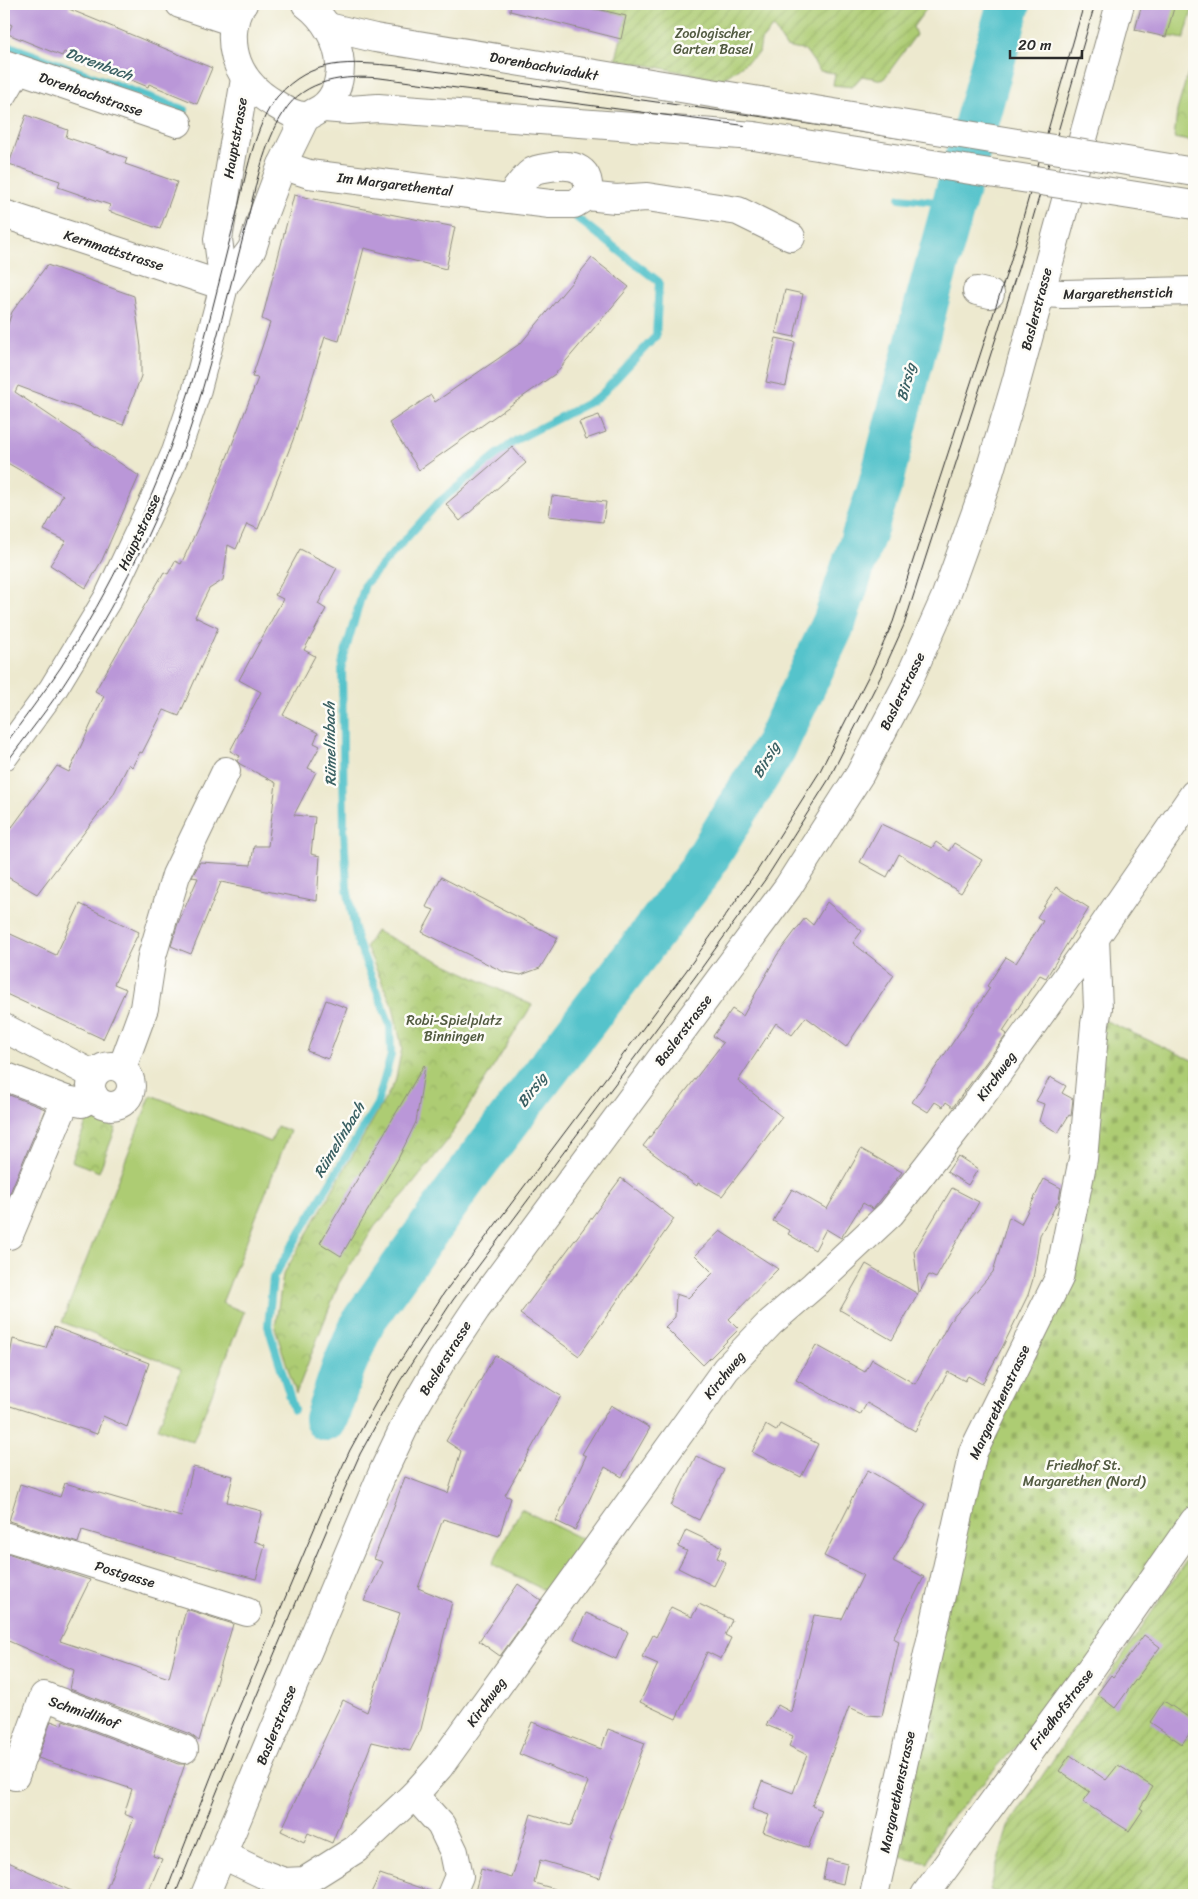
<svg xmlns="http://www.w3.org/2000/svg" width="1198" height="1899" viewBox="0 0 1198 1899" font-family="Sriracha,sans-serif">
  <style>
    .grass { fill: #adcc73; stroke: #6c7c4f }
    .cemetery { fill: url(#cemetery-stones); stroke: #6c7c4f }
    .park { fill: url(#park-crowns); stroke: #6c7c4f }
    .garden { fill: url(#garden-furrows); stroke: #6c7c4f }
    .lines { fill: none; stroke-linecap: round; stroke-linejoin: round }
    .stream { stroke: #55c3cb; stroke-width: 8 }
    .river { stroke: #55c3cb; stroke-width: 44 }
    .building { fill: #ba97d8 }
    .minor-casing { stroke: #8c8a7d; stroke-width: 30 }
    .major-casing { stroke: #8c8a7d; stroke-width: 30 }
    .minor { stroke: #fff; stroke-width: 28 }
    .major { stroke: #fff; stroke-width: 28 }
    .tram { stroke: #2b2b2b; stroke-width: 1 }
    .major-bridge-casing { stroke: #8c8a7d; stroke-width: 30; stroke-linecap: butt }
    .major-bridge { stroke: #fff; stroke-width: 28 }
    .labels { text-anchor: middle; stroke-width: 5; stroke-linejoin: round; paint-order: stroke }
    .park-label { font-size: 14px; fill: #525b41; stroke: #fdfcf7 }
    .street-label { font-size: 14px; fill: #2b2b2b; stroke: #fdfcf7 }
    .water-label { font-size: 15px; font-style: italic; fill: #3a6063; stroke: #fdfcf7 }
  </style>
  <defs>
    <pattern id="cemetery-stones" width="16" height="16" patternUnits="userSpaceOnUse" patternTransform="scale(1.25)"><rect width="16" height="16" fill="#adcc73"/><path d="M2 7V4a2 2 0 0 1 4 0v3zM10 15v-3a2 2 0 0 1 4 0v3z" fill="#95af64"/></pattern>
    <pattern id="park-crowns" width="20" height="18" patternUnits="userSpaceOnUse" patternTransform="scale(1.25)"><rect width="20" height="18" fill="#adcc73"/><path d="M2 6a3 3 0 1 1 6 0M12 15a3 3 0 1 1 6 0" fill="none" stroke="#95af64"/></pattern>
    <pattern id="garden-furrows" width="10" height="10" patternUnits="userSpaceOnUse" patternTransform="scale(1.25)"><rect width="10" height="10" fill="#adcc73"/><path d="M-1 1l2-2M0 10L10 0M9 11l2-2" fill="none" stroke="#95af64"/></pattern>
  </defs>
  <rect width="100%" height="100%" fill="#fdfcf7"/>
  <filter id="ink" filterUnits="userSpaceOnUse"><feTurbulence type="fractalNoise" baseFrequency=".02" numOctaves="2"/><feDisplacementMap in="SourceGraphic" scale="10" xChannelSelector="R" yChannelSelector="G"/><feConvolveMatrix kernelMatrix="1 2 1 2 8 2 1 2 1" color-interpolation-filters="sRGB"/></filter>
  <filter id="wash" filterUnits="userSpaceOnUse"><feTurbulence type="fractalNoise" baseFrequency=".0096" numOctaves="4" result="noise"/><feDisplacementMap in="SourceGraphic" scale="20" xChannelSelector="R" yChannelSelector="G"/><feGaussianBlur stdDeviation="1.12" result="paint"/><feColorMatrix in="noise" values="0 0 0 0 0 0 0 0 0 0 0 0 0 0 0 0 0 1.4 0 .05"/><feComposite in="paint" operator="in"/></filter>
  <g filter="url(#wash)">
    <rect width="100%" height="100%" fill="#ede9cf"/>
    <g class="grass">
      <path d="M 1142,4 L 1194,4 L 1184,39 L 1135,30 Z"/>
      <path d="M 151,1095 L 271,1142 L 277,1126 L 290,1131 L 222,1303 L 244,1312 L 193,1442 L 158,1428 L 181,1369 L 62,1322 Z"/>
      <path d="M 521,1509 L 586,1541 L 550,1593 L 492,1564 Z"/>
    </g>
    <path class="cemetery" d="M 1104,1020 L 1194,1061 L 1194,1501 L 1092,1668 L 1007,1756 L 943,1827 L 928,1863 L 886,1854 L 973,1452 L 1070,1270 Z"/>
    <g class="park">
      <path d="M 1194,52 L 1194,142 L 1174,138 L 1177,111 Z"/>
      <path d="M 376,931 L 532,1005 L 447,1141 L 408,1190 L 375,1226 L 339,1283 L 296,1394 L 275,1328 L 283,1275 L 395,1082 L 402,1048 L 393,1007 L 366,946 Z"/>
      <path d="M 88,1118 L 116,1128 L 99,1172 L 72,1161 Z"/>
    </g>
    <g class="garden">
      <path d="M 579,4 L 930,4 L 913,27 L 916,35 L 883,80 L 862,76 L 852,87 L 833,85 L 835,73 L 820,71 L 806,51 L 786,47 L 773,27 L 761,41 L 759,53 L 722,80 L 616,59 L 626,16 Z"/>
      <path d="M 1194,1549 L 1194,1895 L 1003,1895 L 989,1890 L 1008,1827 Z"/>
    </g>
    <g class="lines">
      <g class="stream">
        <path d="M 4,44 L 185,110"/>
        <path d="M 900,198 L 953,204"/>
        <path d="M 294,1410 L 268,1326 L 273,1278 L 377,1104 L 391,1055 L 390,1025 L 357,940 L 347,888 L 344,829 L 342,663 L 365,584 L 439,502 L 495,456 L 518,439 L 598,398 L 656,336 L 659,282 L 577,218"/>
      </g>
      <path class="river" d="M 326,1419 L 344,1366 L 364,1320 L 473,1167 L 697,875 L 774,749 L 834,623 L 880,486 L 927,301 L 1009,4"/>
    </g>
    <g id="blocks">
      <g class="building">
        <path d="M 4,4 L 70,4 L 69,9 L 212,68 L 197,104 L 149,84 L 148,87 L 64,52 L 62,56 L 8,34 L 12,25 L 4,21 Z"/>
        <path d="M 511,4 L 577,4 L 626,16 L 621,39 L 510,11 Z"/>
        <path d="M 1142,4 L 1175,4 L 1166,37 L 1135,30 Z"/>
        <path d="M 26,115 L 68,130 L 66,137 L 127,158 L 125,164 L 177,182 L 160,229 L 108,211 L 110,205 L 58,187 L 60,181 L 9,164 Z"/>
        <path d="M 294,195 L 455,227 L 446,269 L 364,248 L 339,341 L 325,337 L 293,440 L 258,529 L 247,524 L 236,549 L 228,545 L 223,580 L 209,589 L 195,617 L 218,628 L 179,716 L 164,710 L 142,753 L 140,752 L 132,767 L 129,764 L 113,795 L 37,894 L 4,875 L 4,838 L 57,766 L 69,772 L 104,696 L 95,691 L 164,572 L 168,574 L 175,561 L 181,564 L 208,506 L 258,378 L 252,377 L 270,323 L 262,319 Z"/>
        <path d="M 592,258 L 629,287 L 555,374 L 419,470 L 389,423 L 431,395 L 435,402 L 521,343 Z"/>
        <path d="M 47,265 L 134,296 L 141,347 L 141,376 L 123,425 L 18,386 L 15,392 L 139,476 L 102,560 L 86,588 L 50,565 L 66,541 L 44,530 L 63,495 L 4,461 L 4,336 L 12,312 Z"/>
        <path d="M 785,290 L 803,294 L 794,337 L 776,333 Z"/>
        <path d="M 776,338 L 795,342 L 786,386 L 766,382 Z"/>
        <path d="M 599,415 L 606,432 L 586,439 L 579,422 Z"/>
        <path d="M 512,447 L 526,463 L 460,521 L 446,504 Z"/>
        <path d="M 552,496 L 606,502 L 603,522 L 549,516 Z"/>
        <path d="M 300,549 L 337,568 L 318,604 L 326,609 L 304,650 L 315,656 L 283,715 L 318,733 L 314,743 L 320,746 L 308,768 L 316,772 L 294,815 L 315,817 L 311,854 L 320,856 L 317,901 L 221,882 L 191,954 L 171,946 L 178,923 L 198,878 L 192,877 L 200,862 L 251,865 L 254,846 L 268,846 L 276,783 L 240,764 L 237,761 L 240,756 L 230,751 L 261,692 L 239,680 L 283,599 L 275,595 Z"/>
        <path d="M 881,824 L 932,848 L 936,842 L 949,851 L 954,843 L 982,860 L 961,893 L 899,854 L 887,877 L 860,862 Z"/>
        <path d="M 441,877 L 558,938 L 540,968 L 521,975 L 504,972 L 422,932 L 434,910 L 426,907 Z"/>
        <path d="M 1056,887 L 1089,908 L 1046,978 L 1040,975 L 1003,1031 L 1007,1034 L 953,1107 L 946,1102 L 943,1107 L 935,1102 L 928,1112 L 912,1102 L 990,988 L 987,986 L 1006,957 L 1016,963 L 1043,921 L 1037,917 Z"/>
        <path d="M 827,902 L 862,931 L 853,943 L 894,975 L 846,1047 L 806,1017 L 792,1035 L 776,1023 L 738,1081 L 782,1117 L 722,1196 L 698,1183 L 697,1186 L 643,1146 L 723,1043 L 713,1036 L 732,1009 L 743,1016 L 777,955 L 805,918 L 813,925 Z"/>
        <path d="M 80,904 L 139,932 L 114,984 L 126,989 L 103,1039 L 4,993 L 4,931 L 56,955 Z"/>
        <path d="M 326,1000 L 347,1008 L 328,1059 L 307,1051 Z"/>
        <path d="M 424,1065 L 425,1066 L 416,1122 L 398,1159 L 341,1256 L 320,1243 Z"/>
        <path d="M 1050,1077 L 1066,1086 L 1062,1093 L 1073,1099 L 1071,1116 L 1069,1115 L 1058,1133 L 1039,1121 L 1044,1104 L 1036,1101 Z"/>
        <path d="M 4,1093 L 45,1109 L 4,1207 Z"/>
        <path d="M 861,1149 L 902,1172 L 879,1202 L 873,1209 L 863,1203 L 841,1238 L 826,1229 L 815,1250 L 788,1234 L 790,1231 L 773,1221 L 792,1189 L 827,1209 Z"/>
        <path d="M 958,1156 L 978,1169 L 968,1185 L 947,1172 Z"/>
        <path d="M 621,1178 L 674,1219 L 579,1356 L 520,1314 Z"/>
        <path d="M 1044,1179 L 1061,1188 L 1059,1200 L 1040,1235 L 1033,1279 L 1028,1295 L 1003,1346 L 982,1384 L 968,1376 L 965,1381 L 948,1372 L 915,1431 L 867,1403 L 860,1415 L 796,1380 L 816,1345 L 865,1372 L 872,1359 L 915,1384 L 950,1321 L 993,1272 L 1009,1217 L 1021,1224 Z"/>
        <path d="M 952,1188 L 979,1202 L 936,1278 L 929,1275 L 919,1293 L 914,1251 Z"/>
        <path d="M 720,1231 L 778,1269 L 729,1319 L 739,1329 L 703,1365 L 665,1327 L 675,1317 L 676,1294 L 688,1298 L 713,1273 L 695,1255 Z"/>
        <path d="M 866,1264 L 918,1294 L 892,1340 L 840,1310 Z"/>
        <path d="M 54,1327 L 149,1363 L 127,1427 L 103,1416 L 97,1434 L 4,1404 L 4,1363 L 9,1360 L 13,1339 L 46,1348 Z"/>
        <path d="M 495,1355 L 561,1396 L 505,1495 L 511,1498 L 499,1536 L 443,1519 L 418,1588 L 452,1602 L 421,1729 L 410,1751 L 372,1742 L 332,1843 L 308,1833 L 304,1842 L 281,1831 L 343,1700 L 367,1712 L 400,1613 L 364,1601 L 383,1562 L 374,1559 L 405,1477 L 448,1493 L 461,1451 L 446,1441 Z"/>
        <path d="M 611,1405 L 650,1428 L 622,1477 L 605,1467 L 575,1530 L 556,1521 L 586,1456 L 582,1454 Z"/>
        <path d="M 780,1424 L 818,1444 L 801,1477 L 752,1452 L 766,1425 L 776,1431 Z"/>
        <path d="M 696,1456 L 724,1470 L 699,1520 L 671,1506 Z"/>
        <path d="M 193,1467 L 233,1476 L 227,1502 L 262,1511 L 254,1541 L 265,1545 L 256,1579 L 190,1562 L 82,1530 L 78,1543 L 9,1521 L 20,1484 L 60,1497 L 65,1483 L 181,1517 Z"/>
        <path d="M 868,1470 L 926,1504 L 893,1561 L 924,1577 L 893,1638 L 899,1641 L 882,1716 L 867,1715 L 849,1707 L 812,1806 L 822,1810 L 808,1848 L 763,1832 L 769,1815 L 752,1809 L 762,1781 L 793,1793 L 807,1755 L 789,1746 L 793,1736 L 766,1725 L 778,1705 L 791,1712 L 814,1615 L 842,1619 L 863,1575 L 824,1556 L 851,1502 L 850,1502 Z"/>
        <path d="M 686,1530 L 722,1547 L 717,1558 L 726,1562 L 714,1586 L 678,1568 L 687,1551 L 678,1547 Z"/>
        <path d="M 4,1552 L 90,1580 L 60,1641 L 169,1678 L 186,1609 L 233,1624 L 199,1741 L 190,1734 L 70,1689 L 74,1670 L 4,1639 Z"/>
        <path d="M 518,1584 L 541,1600 L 500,1656 L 479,1641 Z"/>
        <path d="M 699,1604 L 732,1620 L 725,1635 L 731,1638 L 721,1659 L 707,1652 L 676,1719 L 640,1702 L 658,1664 L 642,1657 L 653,1635 L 656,1637 L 671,1607 L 692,1617 Z"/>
        <path d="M 586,1613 L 628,1632 L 616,1659 L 574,1639 Z"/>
        <path d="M 1144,1635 L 1160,1647 L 1115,1708 L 1097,1694 L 1111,1675 L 1113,1677 Z"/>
        <path d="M 1164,1701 L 1194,1721 L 1194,1727 L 1182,1744 L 1150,1722 Z"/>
        <path d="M 63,1720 L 178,1764 L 185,1764 L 153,1856 L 162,1859 L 147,1895 L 104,1895 L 134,1818 L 124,1814 L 132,1789 L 38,1758 L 51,1721 L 62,1725 Z"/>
        <path d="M 532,1722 L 601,1749 L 608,1729 L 645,1743 L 610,1837 L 612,1838 L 600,1878 L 540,1860 L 534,1883 L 555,1889 L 554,1895 L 474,1895 L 481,1869 L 512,1878 L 531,1814 L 571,1826 L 588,1782 L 519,1754 Z"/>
        <path d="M 1070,1755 L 1106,1780 L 1118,1765 L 1153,1787 L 1140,1808 L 1143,1810 L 1129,1831 L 1083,1802 L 1090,1792 L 1059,1771 Z"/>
        <path d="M 827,1859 L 847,1864 L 843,1884 L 823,1879 Z"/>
        <path d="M 4,1860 L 80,1895 L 4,1895 Z"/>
        <path d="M 380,1874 L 432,1892 L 432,1895 L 370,1895 Z"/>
      </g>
    </g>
  </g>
  <g filter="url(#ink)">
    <use href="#blocks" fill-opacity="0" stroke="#8c8a7d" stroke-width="1"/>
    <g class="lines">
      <g class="minor-casing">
        <g id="minor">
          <path d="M 4,64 L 178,123"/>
          <path d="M 4,93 L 18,69"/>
          <path d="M 282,165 L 309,174 L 550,204 L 574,204 L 587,196 L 616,199 L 647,197 L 738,211 L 791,237"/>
          <path d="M 509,199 C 516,190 523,178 532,172 C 537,168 545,168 551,167 C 574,163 593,169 587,196"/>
          <path d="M 4,214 L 224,286"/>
          <path d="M 977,291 L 990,294"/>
          <path d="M 4,1028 L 94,1075"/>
          <circle cx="111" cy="1086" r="20"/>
          <path d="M 122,1068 L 144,1008 L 152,956 L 176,875 L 226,771"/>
          <path d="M 4,1076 L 66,1100"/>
          <path d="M 9,1235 L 66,1100 L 82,1103 L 94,1096"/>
          <path d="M 4,1536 L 247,1612"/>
          <path d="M 4,1771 L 15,1776 L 44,1696 L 184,1749"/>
          <path d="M 414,1795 L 441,1825 L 454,1852 L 459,1876 L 451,1895"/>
          <path d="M 223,1855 L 263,1874 L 284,1882 L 305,1881 L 356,1849 L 414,1795 L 439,1767 L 726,1369 L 770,1323 L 814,1285 L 891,1213 L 974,1106 L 1095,938 L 1194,794"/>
          <path d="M 874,1895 L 973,1452 L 1059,1278 L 1083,1159 L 1095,1024 L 1098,1008 L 1095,938"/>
          <path d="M 925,1895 L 1092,1667 L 1194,1521"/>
        </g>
      </g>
      <g class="major-casing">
        <g id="major">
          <path d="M 180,4 L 234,22"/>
          <path d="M 243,4 C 236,11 234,22 233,32 C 231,65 248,89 277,105 C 285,110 294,116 305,116 C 308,116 312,114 315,112 C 333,104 340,85 340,65 C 339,42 325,18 306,4"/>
          <path d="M 328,27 L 375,38 L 760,101"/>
          <path d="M 324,108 L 349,110 L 378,108 L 754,136"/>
          <path d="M 224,286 L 218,239 L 245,79"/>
          <path d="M 1041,293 L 1063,294 L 1194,291"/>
          <path d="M 4,756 L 53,689 L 108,598 L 161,486 L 176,452 L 196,393 L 224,286 L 252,249 L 261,221 L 282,165 L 306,116"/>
          <path d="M 205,1895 L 383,1472 L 410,1415 L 442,1360 L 476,1309 L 788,887 L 860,774 L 906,686 L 945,598 L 985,487 L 1015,386 L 1120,4"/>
        </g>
      </g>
      <use href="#minor" class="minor"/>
      <use href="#major" class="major"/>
      <g class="tram">
        <path d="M 4,746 C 23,720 43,694 61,667 C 110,589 152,505 181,416 C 204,349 219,280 237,212 C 245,179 255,124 277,97 C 312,57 350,62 398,66 L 757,116 L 1194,184"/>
        <path d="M 4,766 C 26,736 50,707 70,675 C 126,589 172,493 201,394 C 218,337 232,279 247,222 C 256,185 263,145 284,112 C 304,79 346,75 380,78 L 756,127 L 1194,195"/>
        <path d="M 165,1895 L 229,1731 L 323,1508 L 350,1450 L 391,1375 L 444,1293 L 686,971 L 757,871 L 819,773 L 871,671 L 893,622 L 1010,263 L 1084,4"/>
        <path d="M 175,1895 L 240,1735 L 334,1513 L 360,1454 L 400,1381 L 453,1300 L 695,977 L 767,877 L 829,779 L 881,676 L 904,625 L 1019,266 L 1095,4"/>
      </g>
      <g class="major-bridge-casing">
        <g id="major-bridge">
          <path d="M 760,101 L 1194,172"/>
          <path d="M 754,136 L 1194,205"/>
        </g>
      </g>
      <use href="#major-bridge" class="major-bridge"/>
    </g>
  </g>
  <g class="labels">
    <g class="park-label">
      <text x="713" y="38">Zoologischer<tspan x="713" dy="16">Garten Basel</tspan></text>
      <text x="454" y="1025">Robi-Spielplatz<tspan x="454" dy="16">Binningen</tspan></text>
      <text x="1084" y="1470">Friedhof St.<tspan x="1084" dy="16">Margarethen (Nord)</tspan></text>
    </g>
    <g class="street-label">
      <text transform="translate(544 66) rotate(10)" y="5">Dorenbachviadukt</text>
      <text transform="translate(91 94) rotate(19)" y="5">Dorenbachstrasse</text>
      <text transform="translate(235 138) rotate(-80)" y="5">Hauptstrasse</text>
      <text transform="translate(395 184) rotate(7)" y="5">Im Margarethental</text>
      <text transform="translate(114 250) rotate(18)" y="5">Kernmattstrasse</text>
      <text transform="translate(1118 293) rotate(-1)" y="5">Margarethenstich</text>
      <text transform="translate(1036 309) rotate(-75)" y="5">Baslerstrasse</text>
      <text transform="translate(139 532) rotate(-65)" y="5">Hauptstrasse</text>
      <text transform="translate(902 691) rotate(-64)" y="5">Baslerstrasse</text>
      <text transform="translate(683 1030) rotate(-53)" y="5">Baslerstrasse</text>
      <text transform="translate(996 1076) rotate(-54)" y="5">Kirchweg</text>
      <text transform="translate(445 1358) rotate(-58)" y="5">Baslerstrasse</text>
      <text transform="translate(724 1375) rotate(-51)" y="5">Kirchweg</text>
      <text transform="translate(999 1402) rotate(-65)" y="5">Margarethenstrasse</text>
      <text transform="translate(125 1574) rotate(17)" y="5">Postgasse</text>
      <text transform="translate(486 1702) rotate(-54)" y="5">Kirchweg</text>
      <text transform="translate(1061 1709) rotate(-53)" y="5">Friedhofstrasse</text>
      <text transform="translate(84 1712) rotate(19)" y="5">Schmidlihof</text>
      <text transform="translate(276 1725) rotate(-68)" y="5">Baslerstrasse</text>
      <text transform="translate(897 1792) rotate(-78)" y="5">Margarethenstrasse</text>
    </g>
    <g class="water-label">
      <text transform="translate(99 64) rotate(20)" y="5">Dorenbach</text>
      <text transform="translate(906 382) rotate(-76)" y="5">Birsig</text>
      <text transform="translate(330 744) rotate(-91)" y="5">Rümelinbach</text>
      <text transform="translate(766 760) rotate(-60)" y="5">Birsig</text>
      <text transform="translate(532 1090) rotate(-53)" y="5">Birsig</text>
      <text transform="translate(339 1140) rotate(-59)" y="5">Rümelinbach</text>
    </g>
  </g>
  <rect width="1198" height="1899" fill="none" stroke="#fdfcf7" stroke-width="20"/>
  <path d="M1010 50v8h72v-8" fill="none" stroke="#2b2b2b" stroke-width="2.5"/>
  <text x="1018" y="50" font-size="15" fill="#2b2b2b" stroke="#fdfcf7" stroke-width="4" paint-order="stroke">20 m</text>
</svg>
